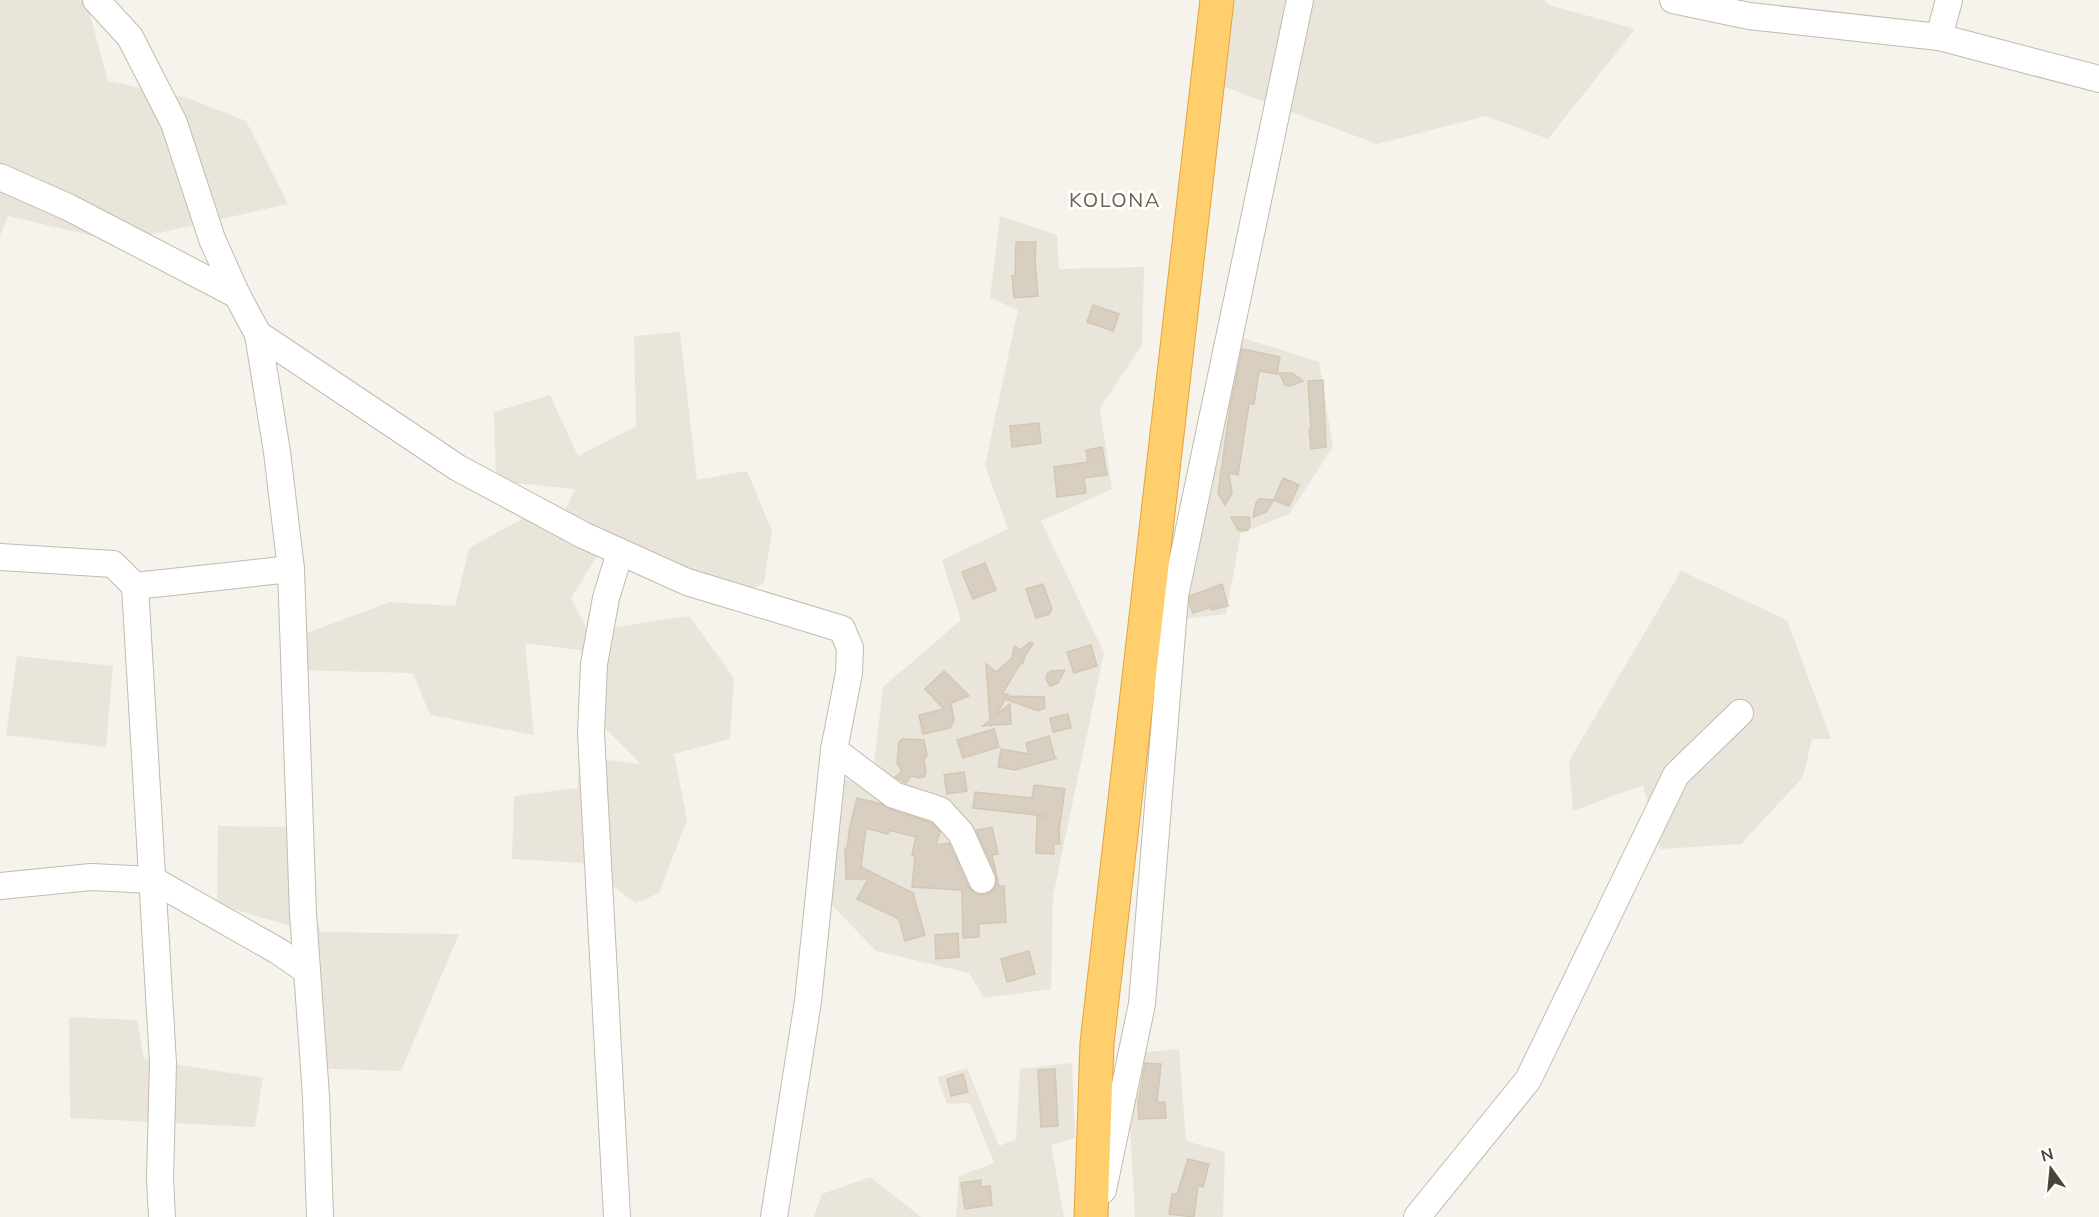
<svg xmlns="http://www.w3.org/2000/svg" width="2099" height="1217" viewBox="0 0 2099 1217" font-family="Mulish,sans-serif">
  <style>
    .residential { fill: #eae5da }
    .building { fill: #d8cfc1; stroke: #d3c7b4; stroke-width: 1.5 }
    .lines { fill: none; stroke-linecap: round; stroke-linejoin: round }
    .minor-casing { stroke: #c2bbae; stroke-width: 28 }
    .highway-casing { stroke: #e0a43c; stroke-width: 35 }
    .minor { stroke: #fff; stroke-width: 26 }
    .highway { stroke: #ffcf6e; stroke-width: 33 }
    .labels { text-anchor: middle; stroke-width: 5; stroke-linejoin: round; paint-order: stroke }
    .quarter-label { font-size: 20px; letter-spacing: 1.5px; fill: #6e6250; stroke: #fff }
  </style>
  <rect width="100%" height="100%" fill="#f6f3ec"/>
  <g class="residential">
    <path d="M 0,0 L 86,0 L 108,81 L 188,98 L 246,121 L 288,204 L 118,242 L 8,216 L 0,236 Z"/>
    <path d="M 1219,0 L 1545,0 L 1549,5 L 1635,29 L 1548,139 L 1486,116 L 1377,144 L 1209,81 Z"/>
    <path d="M 1000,216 L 1057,235 L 1059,269 L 1144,267 L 1142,345 L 1100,408 L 1112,489 L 1041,521 L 1104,653 L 1053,896 L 1051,989 L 984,998 L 969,973 L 876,951 L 826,899 L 834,778 L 872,782 L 883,687 L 961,620 L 942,560 L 1008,529 L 985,465 L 1018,310 L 990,298 Z"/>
    <path d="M 1221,331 L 1319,362 L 1333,447 L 1289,514 L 1241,533 L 1226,614 L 1173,620 Z"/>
    <path d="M 680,332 L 697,480 L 747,471 L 772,531 L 764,583 L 718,607 L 606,542 L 571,598 L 588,631 L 689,616 L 734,678 L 730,739 L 674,754 L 687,820 L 659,893 L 636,903 L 581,863 L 512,859 L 514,796 L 577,788 L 580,757 L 641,764 L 603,726 L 586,651 L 525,643 L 534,735 L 430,715 L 413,673 L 291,670 L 291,639 L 390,602 L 455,606 L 469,548 L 526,517 L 562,517 L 575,489 L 496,481 L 494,412 L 550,395 L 578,456 L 636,426 L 634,336 Z"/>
    <path d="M 1681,571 L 1787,620 L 1831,739 L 1812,739 L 1803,777 L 1741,844 L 1660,849 L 1643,785 L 1573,811 L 1569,761 Z"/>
    <path d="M 17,656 L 113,666 L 106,747 L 6,735 Z"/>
    <path d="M 218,826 L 287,827 L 321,932 L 459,934 L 401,1071 L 302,1068 L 300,929 L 217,904 Z"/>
    <path d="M 69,1017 L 137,1020 L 144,1059 L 263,1078 L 255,1127 L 70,1118 Z"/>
    <path d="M 1179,1049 L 1186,1141 L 1225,1152 L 1223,1217 L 1135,1217 L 1126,1054 Z"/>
    <path d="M 1072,1063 L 1075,1138 L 1051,1145 L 1064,1217 L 956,1217 L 959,1176 L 994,1163 L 970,1103 L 947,1104 L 937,1077 L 967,1068 L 999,1146 L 1016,1139 L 1020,1069 Z"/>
    <path d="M 870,1177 L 921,1217 L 814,1217 L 822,1194 Z"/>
  </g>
  <g class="building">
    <path d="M 1016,242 L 1036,242 L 1035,262 L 1038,296 L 1014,298 L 1012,276 L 1015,276 Z"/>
    <path d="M 1093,305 L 1119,314 L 1113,331 L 1087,322 Z"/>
    <path d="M 1242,349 L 1280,357 L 1277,374 L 1259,371 L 1254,404 L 1249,404 L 1238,475 L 1229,473 L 1232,493 L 1225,505 L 1218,493 L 1230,408 Z"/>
    <path d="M 1279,373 L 1292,373 L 1303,381 L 1290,386 L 1285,385 Z"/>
    <path d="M 1323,380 L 1326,447 L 1311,449 L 1309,430 L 1311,429 L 1308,381 Z"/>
    <path d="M 1039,423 L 1041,443 L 1012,447 L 1010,426 Z"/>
    <path d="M 1102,447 L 1107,475 L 1084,478 L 1086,493 L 1057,497 L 1054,467 L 1088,462 L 1086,450 Z"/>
    <path d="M 1283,478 L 1299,485 L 1289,506 L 1274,500 Z"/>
    <path d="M 1259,499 L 1274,500 L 1266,512 L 1253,517 L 1256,503 Z"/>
    <path d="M 1231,517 L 1249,517 L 1250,525 L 1248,530 L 1243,531 L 1238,530 Z"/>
    <path d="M 985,563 L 996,590 L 973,599 L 962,572 Z"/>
    <path d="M 1043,584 L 1052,609 L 1049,614 L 1036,618 L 1026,589 Z"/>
    <path d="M 1222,584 L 1228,606 L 1211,610 L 1211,607 L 1193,613 L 1189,603 L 1190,596 Z"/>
    <path d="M 1030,642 L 1033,644 L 1025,656 L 1023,663 L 1020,664 L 1002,694 L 1008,694 L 1006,696 L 1044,697 L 1045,708 L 1038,711 L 1005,699 L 997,714 L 1010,704 L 1011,724 L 992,725 L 991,727 L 991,725 L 983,726 L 990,720 L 986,664 L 996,672 L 1012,658 L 1014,646 L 1020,650 Z"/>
    <path d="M 1091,645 L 1097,666 L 1074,673 L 1067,652 Z"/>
    <path d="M 1065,670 L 1058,683 L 1050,686 L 1046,679 L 1047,674 L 1051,671 Z"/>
    <path d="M 944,671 L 969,696 L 951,703 L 954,720 L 950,728 L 923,734 L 919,715 L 944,709 L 925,689 Z"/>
    <path d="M 1068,714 L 1071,728 L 1053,732 L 1050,718 Z"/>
    <path d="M 994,729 L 999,747 L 963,758 L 957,740 Z"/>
    <path d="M 1049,736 L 1055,758 L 1057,758 L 1015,770 L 998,767 L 1001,749 L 1029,754 L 1026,743 Z"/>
    <path d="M 902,739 L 924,740 L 927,755 L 924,760 L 926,772 L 924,777 L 919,778 L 911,776 L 906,783 L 895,777 L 902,771 L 897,763 L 899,742 Z"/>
    <path d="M 964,772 L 967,791 L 947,794 L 944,775 Z"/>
    <path d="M 1034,785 L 1065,789 L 1059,831 L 1060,844 L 1054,844 L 1054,854 L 1036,853 L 1037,817 L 1045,816 L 973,808 L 975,792 L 1032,798 Z"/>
    <path d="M 857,798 L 882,804 L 889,809 L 932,823 L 940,832 L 936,845 L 949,843 L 968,886 L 973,892 L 980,895 L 988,894 L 994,889 L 997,881 L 996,874 L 976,830 L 992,827 L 998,854 L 992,855 L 999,886 L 1004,886 L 1006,922 L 979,924 L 979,937 L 963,938 L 962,890 L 912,887 L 915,856 L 912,855 L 916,837 L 889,830 L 888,834 L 866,828 L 861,867 L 913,893 L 925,935 L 905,941 L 899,919 L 857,899 L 868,879 L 846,879 L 845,848 L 847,848 L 850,826 Z"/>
    <path d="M 958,933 L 959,957 L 936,959 L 935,935 Z"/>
    <path d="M 1029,951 L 1035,974 L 1007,982 L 1001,959 Z"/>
    <path d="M 1145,1063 L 1161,1064 L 1157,1102 L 1165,1102 L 1166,1118 L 1139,1119 L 1138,1103 Z"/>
    <path d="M 1055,1069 L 1058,1126 L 1041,1127 L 1038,1070 Z"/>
    <path d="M 963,1074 L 968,1092 L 951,1096 L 947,1079 Z"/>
    <path d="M 1188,1159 L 1209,1164 L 1203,1187 L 1198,1185 L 1194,1217 L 1169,1214 L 1172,1194 L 1177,1194 Z"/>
    <path d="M 981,1180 L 981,1187 L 990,1186 L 992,1205 L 965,1209 L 961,1183 Z"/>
  </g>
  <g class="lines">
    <g class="minor-casing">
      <g id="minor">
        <path d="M 96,0 L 130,37 L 174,123 L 212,239 L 237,295 L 258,334 L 277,452 L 291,569 L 303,914 L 316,1096 L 320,1217"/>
        <path d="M 1673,0 L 1749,16 L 1939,37 L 2099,79"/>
        <path d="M 1939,37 L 1949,0"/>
        <path d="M 0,177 L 68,207 L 237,295"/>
        <path d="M 258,334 L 458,468 L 583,535 L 687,582 L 842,629 L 850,648 L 849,673 L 834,750 L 894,795 L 940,810 L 961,833 L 982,880"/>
        <path d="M 0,557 L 113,564 L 135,586 L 163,1063 L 160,1179 L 162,1217"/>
        <path d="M 135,586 L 291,569"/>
        <path d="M 0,886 L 91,877 L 153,880 L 278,951 L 307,971"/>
        <path d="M 1103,1190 L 1142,1004 L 1175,596 L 1300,0"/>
        <path d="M 617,1217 L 591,733 L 594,664 L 606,598 L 620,552"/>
        <path d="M 774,1217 L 808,1001 L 834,750"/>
        <path d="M 1417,1217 L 1528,1080 L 1676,775 L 1740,713"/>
      </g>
    </g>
    <g class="highway-casing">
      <path id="highway" d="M 1091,1217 L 1097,1043 L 1217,0"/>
    </g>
    <use href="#minor" class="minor"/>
    <use href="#highway" class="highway"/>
  </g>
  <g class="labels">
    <g class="quarter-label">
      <text x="1115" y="207">KOLONA</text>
    </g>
  </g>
  <g transform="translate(2051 1169) rotate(345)" stroke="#ffffff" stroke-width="4.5" paint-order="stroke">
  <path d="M0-4.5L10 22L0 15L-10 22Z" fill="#4b4439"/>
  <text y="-9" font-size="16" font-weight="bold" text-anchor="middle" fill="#4b4439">N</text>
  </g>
</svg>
